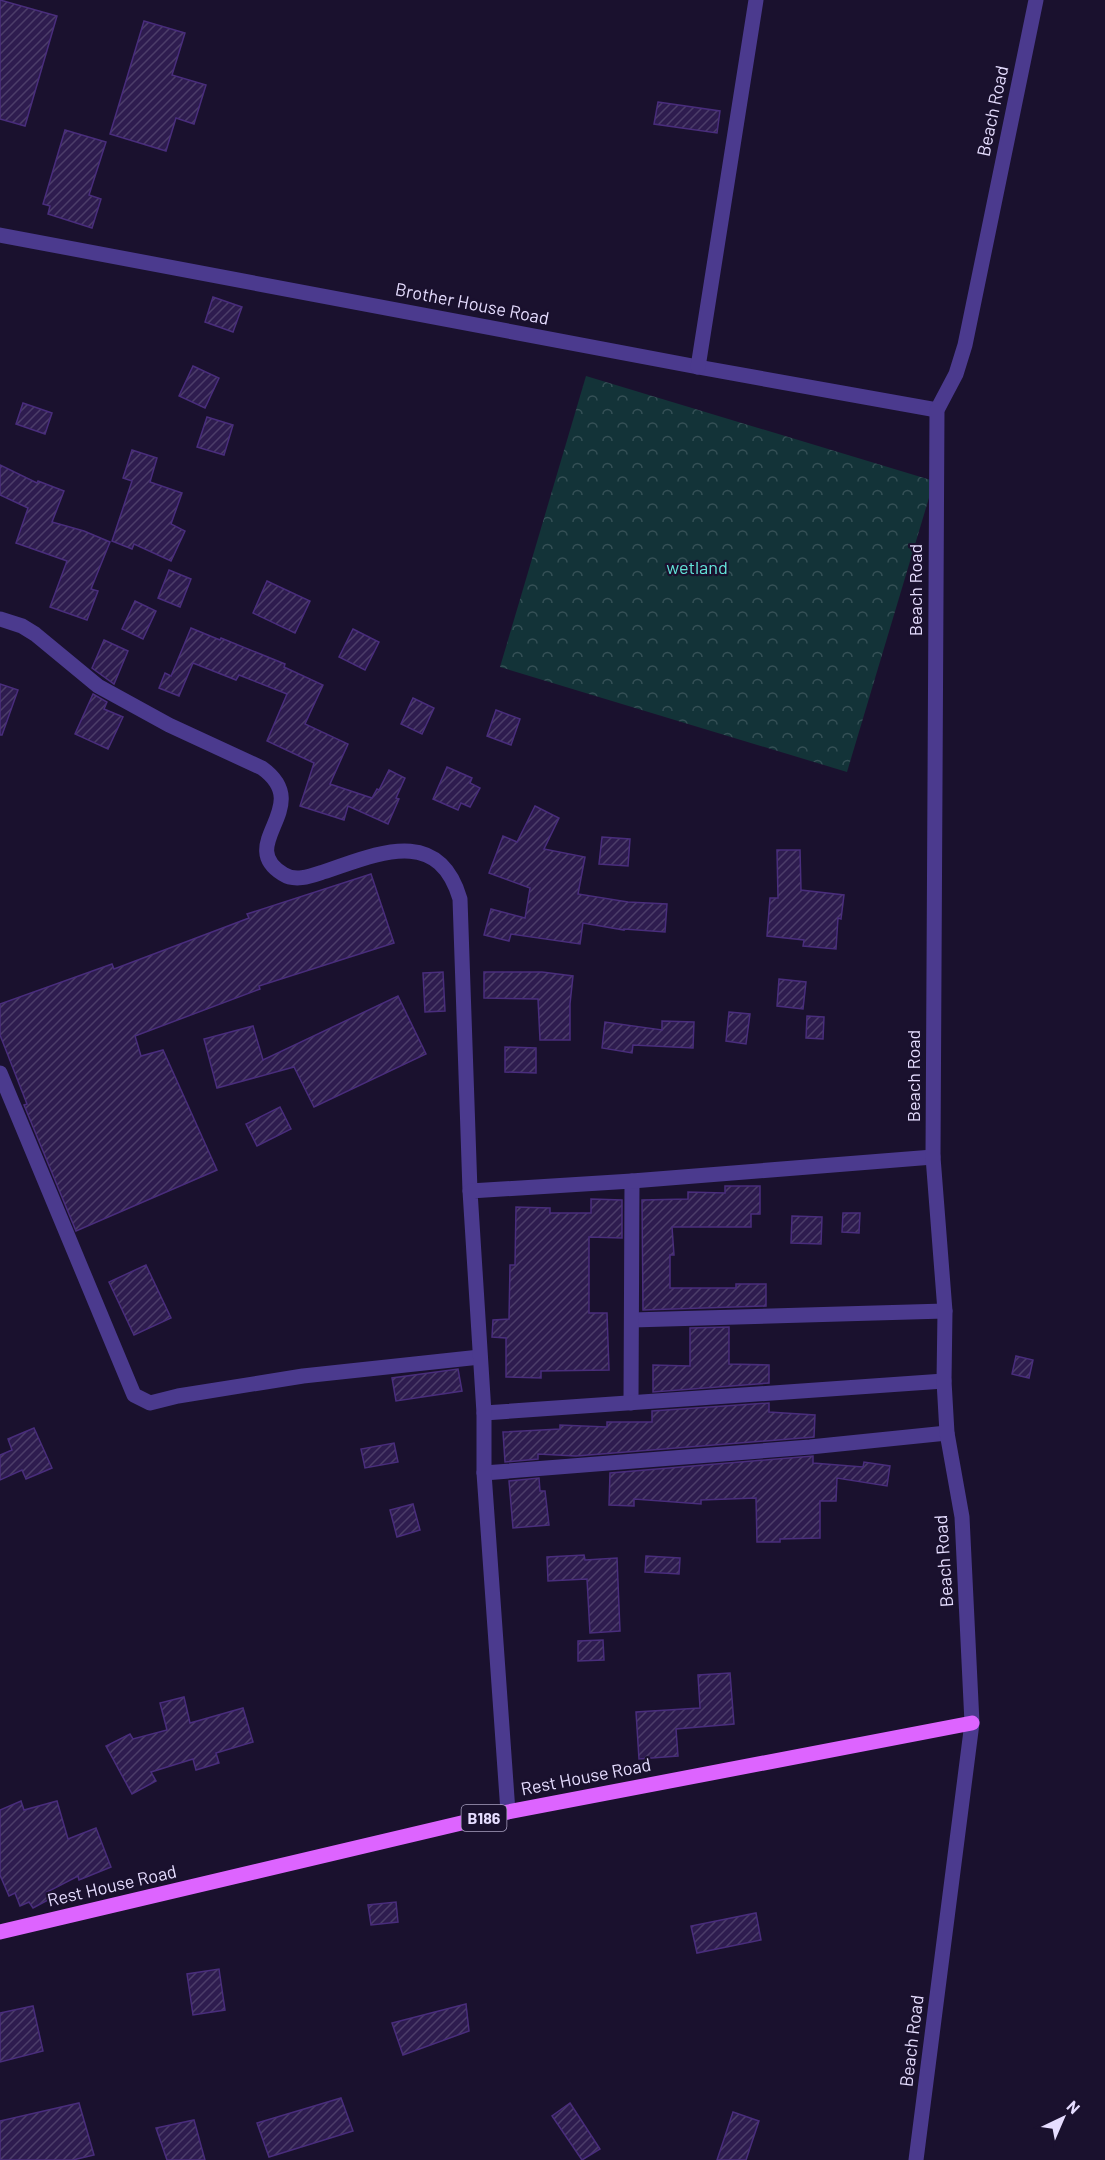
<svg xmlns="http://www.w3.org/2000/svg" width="1105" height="2160" viewBox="0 0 1105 2160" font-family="Barlow,sans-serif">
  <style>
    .forest { fill: url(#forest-crowns) }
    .building { fill: url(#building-hatch); stroke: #492d7c; stroke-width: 1.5 }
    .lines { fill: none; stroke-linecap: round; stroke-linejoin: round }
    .minor { stroke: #4b3a8e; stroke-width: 15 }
    .primary { stroke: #dd64ff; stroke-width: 15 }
    .labels { text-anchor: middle; stroke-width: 4.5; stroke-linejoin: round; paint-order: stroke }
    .shield { fill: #1a112e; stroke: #a9a0c0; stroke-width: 1.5 }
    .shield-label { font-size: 16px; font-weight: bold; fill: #e6ddff }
    .street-label { font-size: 18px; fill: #e6ddff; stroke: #1a112e }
    .park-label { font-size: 18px; fill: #63e5d9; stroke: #1a112e }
  </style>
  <defs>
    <pattern id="forest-crowns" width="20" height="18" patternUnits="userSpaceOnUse" patternTransform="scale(1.5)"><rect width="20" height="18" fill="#133338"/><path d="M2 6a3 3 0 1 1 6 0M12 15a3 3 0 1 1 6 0" fill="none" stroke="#355056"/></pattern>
    <pattern id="building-hatch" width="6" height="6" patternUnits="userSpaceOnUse" patternTransform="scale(1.5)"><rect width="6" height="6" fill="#2e1c4f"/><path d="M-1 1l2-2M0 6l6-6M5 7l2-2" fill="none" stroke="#4c3d69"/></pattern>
  </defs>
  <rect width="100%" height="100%" fill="#1a112e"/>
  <path class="forest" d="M 586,376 L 934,481 L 847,772 L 500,667 Z"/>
  <g class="building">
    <path d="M 0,0 L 57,16 L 25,126 L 0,119 Z"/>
    <path d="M 144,21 L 185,33 L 172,75 L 206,85 L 194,124 L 176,118 L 166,151 L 110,134 Z"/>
    <path d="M 658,102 L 720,111 L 717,133 L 654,124 Z"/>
    <path d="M 65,130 L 106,142 L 89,195 L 101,199 L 92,228 L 48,214 L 50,206 L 43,204 Z"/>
    <path d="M 213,297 L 242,307 L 233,332 L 205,322 Z"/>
    <path d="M 193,366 L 219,378 L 205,408 L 179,396 Z"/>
    <path d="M 23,403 L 52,413 L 45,434 L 16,424 Z"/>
    <path d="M 207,417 L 233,425 L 224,455 L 197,447 Z"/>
    <path d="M 132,450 L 157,458 L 150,482 L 182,493 L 171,524 L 185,531 L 171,561 L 134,544 L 132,549 L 112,541 L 132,481 L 123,478 Z"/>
    <path d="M 0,465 L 37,483 L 38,481 L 64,491 L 52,522 L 84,531 L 110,542 L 91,589 L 98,591 L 87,620 L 50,607 L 67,561 L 16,543 L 28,508 L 0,495 Z"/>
    <path d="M 169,570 L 191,579 L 180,607 L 158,598 Z"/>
    <path d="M 267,581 L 310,601 L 295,633 L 253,613 Z"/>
    <path d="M 135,601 L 156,611 L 143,639 L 122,629 Z"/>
    <path d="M 191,628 L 220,640 L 221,638 L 285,664 L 284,667 L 323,685 L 305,724 L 348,744 L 330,784 L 372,798 L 377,789 L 379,790 L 389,770 L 405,778 L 396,798 L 399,799 L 388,824 L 348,806 L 344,820 L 300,806 L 314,763 L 267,741 L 287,694 L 239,675 L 236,680 L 193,663 L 179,696 L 159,688 L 165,673 L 171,676 Z"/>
    <path d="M 353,629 L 379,642 L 365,670 L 339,657 Z"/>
    <path d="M 104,640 L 128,651 L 114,684 L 92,668 Z"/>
    <path d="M 0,684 L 18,690 L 2,735 L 0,735 Z"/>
    <path d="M 93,694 L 107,702 L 104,709 L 123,717 L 108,749 L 75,734 Z"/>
    <path d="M 413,698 L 434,708 L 422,734 L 401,724 Z"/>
    <path d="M 496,710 L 520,719 L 511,745 L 487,736 Z"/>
    <path d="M 447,767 L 472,778 L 470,783 L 480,788 L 470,807 L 461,803 L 458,810 L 433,799 Z"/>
    <path d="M 535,806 L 559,818 L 544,849 L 585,857 L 578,894 L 628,902 L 667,904 L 665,932 L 624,929 L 624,930 L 583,923 L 580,944 L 511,934 L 509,941 L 484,935 L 491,909 L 525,918 L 530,888 L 489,873 L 503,836 L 517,842 Z"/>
    <path d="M 602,837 L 630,839 L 628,866 L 599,864 Z"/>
    <path d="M 777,850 L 800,850 L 801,890 L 844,895 L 841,919 L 838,918 L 836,949 L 803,946 L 804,940 L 767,936 L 770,898 L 778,898 Z"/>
    <path d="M 371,874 L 394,943 L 259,986 L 260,989 L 135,1036 L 141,1056 L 163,1050 L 217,1170 L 76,1231 L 24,1105 L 27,1104 L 0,1035 L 0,1004 L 112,964 L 114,969 L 249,918 L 247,914 Z"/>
    <path d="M 443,972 L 445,1011 L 425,1012 L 423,973 Z"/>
    <path d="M 484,972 L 542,972 L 573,976 L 570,1004 L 570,1040 L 540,1040 L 538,999 L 484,998 Z"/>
    <path d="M 779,979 L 806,982 L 803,1009 L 777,1006 Z"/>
    <path d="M 398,996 L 426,1054 L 314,1107 L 294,1067 L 217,1088 L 204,1039 L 253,1026 L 263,1060 Z"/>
    <path d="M 729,1012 L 750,1014 L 746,1044 L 726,1041 Z"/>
    <path d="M 807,1016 L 824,1017 L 823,1039 L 806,1038 Z"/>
    <path d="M 662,1021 L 694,1022 L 693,1048 L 633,1045 L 632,1053 L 602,1048 L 605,1022 L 662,1030 Z"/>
    <path d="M 505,1047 L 536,1048 L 536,1073 L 505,1072 Z"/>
    <path d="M 280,1107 L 291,1129 L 257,1146 L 246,1124 Z"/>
    <path d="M 725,1186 L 760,1186 L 760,1214 L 751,1214 L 751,1227 L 672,1227 L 674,1255 L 670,1255 L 670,1288 L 736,1288 L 736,1284 L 766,1284 L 766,1306 L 643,1310 L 642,1200 L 688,1199 L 688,1192 L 725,1193 Z"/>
    <path d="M 591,1199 L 622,1200 L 622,1238 L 589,1237 L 589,1313 L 607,1313 L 609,1370 L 541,1371 L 541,1378 L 506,1377 L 506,1338 L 492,1337 L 493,1320 L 509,1319 L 510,1265 L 515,1265 L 516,1207 L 550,1208 L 550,1213 L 591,1213 Z"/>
    <path d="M 843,1213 L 860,1213 L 859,1233 L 842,1232 Z"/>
    <path d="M 792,1216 L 822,1217 L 821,1244 L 791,1243 Z"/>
    <path d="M 146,1265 L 171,1318 L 134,1335 L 109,1282 Z"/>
    <path d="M 729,1327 L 729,1364 L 769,1365 L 769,1383 L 653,1392 L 653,1365 L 690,1366 L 690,1328 Z"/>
    <path d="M 1016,1356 L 1033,1360 L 1029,1378 L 1012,1374 Z"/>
    <path d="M 458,1369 L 462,1391 L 396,1401 L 392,1378 Z"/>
    <path d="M 769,1403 L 769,1412 L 815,1415 L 814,1437 L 576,1456 L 538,1454 L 538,1459 L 505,1462 L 503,1432 L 560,1429 L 560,1425 L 607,1427 L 607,1422 L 652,1422 L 652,1411 Z"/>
    <path d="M 34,1428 L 52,1468 L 26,1479 L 22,1470 L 0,1480 L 0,1455 L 12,1450 L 8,1439 Z"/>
    <path d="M 394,1443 L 398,1462 L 365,1468 L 361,1449 Z"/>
    <path d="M 813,1456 L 813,1463 L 863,1467 L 864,1462 L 890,1466 L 887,1486 L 837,1478 L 836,1501 L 820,1501 L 820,1538 L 780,1539 L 780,1542 L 757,1542 L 756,1498 L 701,1500 L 701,1504 L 634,1499 L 634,1506 L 609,1505 L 610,1473 Z"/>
    <path d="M 539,1478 L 540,1491 L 545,1491 L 549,1525 L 513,1528 L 509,1481 Z"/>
    <path d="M 413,1504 L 420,1530 L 397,1537 L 390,1510 Z"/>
    <path d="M 584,1555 L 585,1560 L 617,1558 L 620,1631 L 590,1633 L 587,1579 L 548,1581 L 547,1557 Z"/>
    <path d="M 646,1556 L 680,1558 L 679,1574 L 645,1572 Z"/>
    <path d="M 603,1640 L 604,1660 L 578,1661 L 578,1641 Z"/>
    <path d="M 730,1673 L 734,1724 L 676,1729 L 678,1756 L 639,1759 L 636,1712 L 700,1708 L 698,1675 Z"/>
    <path d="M 184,1697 L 190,1723 L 243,1708 L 253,1742 L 216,1753 L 219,1763 L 196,1770 L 193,1759 L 151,1772 L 156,1781 L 132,1794 L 106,1746 L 130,1734 L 133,1739 L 167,1730 L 160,1703 Z"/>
    <path d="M 21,1801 L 24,1810 L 57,1801 L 68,1839 L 96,1828 L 111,1867 L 79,1880 L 78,1876 L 47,1892 L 50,1899 L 33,1908 L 29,1902 L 20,1906 L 15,1893 L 9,1896 L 0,1875 L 0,1810 Z"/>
    <path d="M 396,1902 L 398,1922 L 371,1925 L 368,1905 Z"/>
    <path d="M 756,1913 L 761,1940 L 697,1953 L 691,1926 Z"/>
    <path d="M 219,1969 L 225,2010 L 193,2015 L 187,1974 Z"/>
    <path d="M 466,2004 L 469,2031 L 403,2055 L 392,2023 Z"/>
    <path d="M 33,2006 L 43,2051 L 0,2062 L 0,2013 Z"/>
    <path d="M 341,2098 L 353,2131 L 269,2157 L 257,2123 Z"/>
    <path d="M 79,2103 L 94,2155 L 73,2160 L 0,2160 L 0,2121 Z"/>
    <path d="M 570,2103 L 600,2149 L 582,2160 L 552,2116 Z"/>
    <path d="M 733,2112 L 759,2121 L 746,2160 L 717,2160 Z"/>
    <path d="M 194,2120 L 205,2160 L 167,2160 L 156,2128 Z"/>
  </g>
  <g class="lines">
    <g class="minor">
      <path d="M 0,235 L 698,367 L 937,410"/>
      <path d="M 698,367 L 756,0"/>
      <path d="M 0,619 L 22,626 L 35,634 L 98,686 L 169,725 L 262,768 C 316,807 234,844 283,874 C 295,882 311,876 323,872 C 375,855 438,824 460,899 L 470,1191"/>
      <path d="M 0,1073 L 134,1395 L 150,1403 L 178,1396 L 303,1376 L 480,1357"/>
      <path d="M 632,1320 L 945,1311"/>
      <path d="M 631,1403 L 632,1181"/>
      <path d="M 484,1413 L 944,1381"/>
      <path d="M 484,1473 L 810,1447 L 947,1433"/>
      <path d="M 508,1812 L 484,1473 L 484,1413 L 470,1191 L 632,1181 L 933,1157"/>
      <path d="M 916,2160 L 972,1723 L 962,1517 L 947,1433 L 944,1381 L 945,1311 L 933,1157 L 937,410 L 956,374 L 965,345 L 1036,0"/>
    </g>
    <path class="primary" d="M 0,1932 L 508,1812 L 972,1723"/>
  </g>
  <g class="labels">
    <rect class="shield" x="461.5" y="1805" width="45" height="26" rx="4.5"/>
    <g class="shield-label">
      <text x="484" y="1824">B186</text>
    </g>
    <g class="street-label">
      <text transform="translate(993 111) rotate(-78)" y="6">Beach Road</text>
      <text transform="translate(472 304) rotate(11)" y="6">Brother House Road</text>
      <text transform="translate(916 590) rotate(-90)" y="6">Beach Road</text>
      <text transform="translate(914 1076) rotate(-90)" y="6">Beach Road</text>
      <text transform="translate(944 1561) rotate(-94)" y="6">Beach Road</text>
      <text transform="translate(586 1777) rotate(-11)" y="6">Rest House Road</text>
      <text transform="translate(112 1886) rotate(-13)" y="6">Rest House Road</text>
      <text transform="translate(912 2041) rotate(-83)" y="6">Beach Road</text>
    </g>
    <g class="park-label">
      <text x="697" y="574">wetland</text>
    </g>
  </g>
  <g transform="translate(1063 2118) rotate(44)" stroke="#1a112e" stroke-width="4.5" paint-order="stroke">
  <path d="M0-4.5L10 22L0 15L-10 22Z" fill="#e6ddff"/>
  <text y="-9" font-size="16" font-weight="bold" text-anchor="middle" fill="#e6ddff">N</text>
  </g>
</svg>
